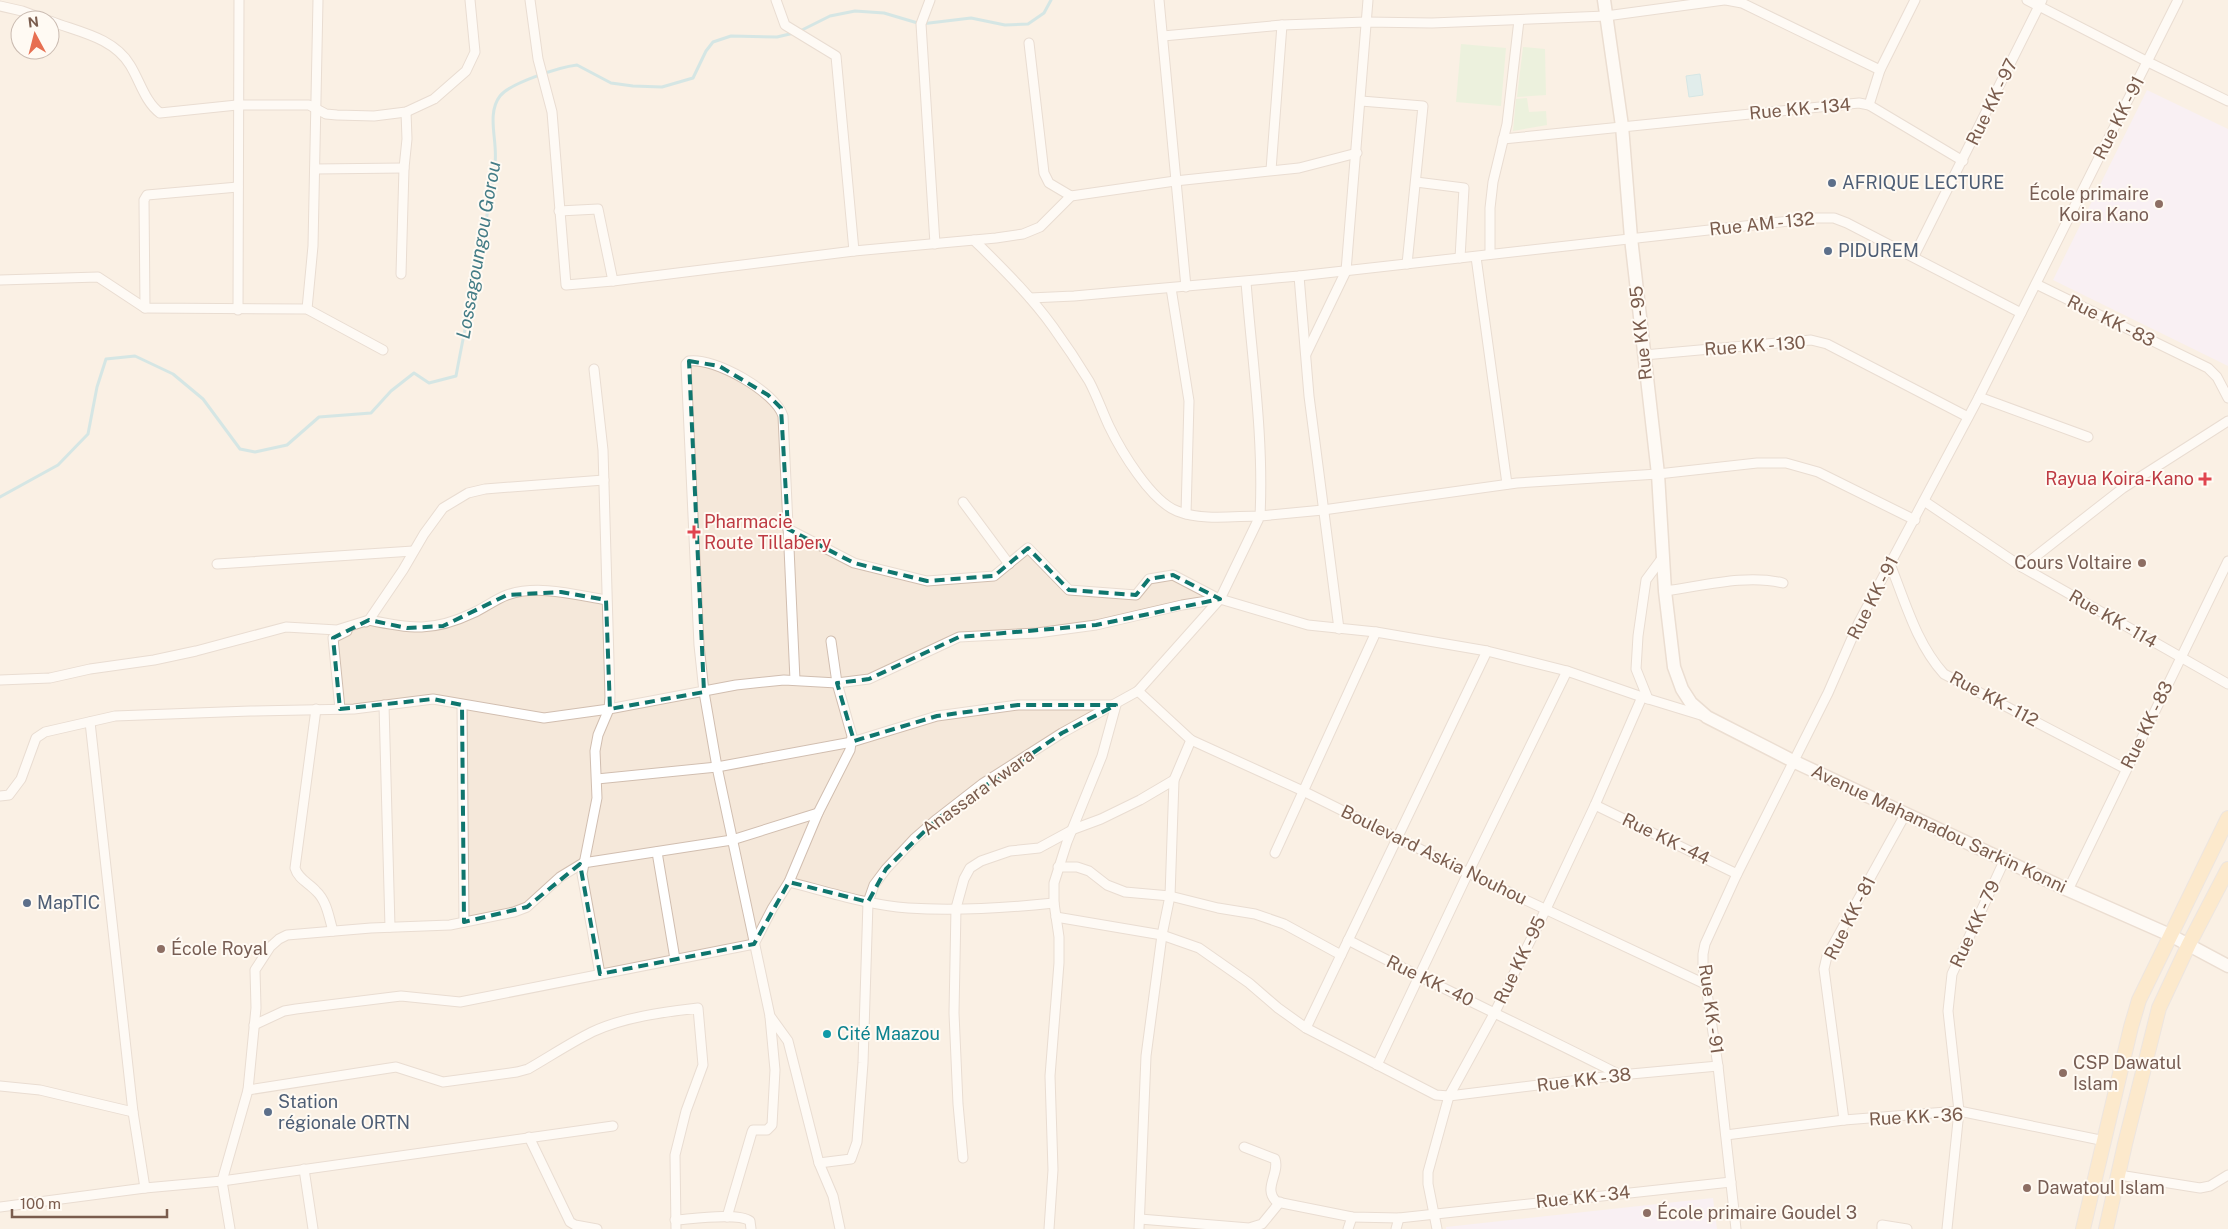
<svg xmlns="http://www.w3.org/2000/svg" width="2228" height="1229" viewBox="0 0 2228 1229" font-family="'Public Sans',sans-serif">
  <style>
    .residential { fill: #f5e8da; fill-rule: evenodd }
    .education { fill: #f3e8fa }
    .green { fill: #d8ecc9 }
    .water { fill: #bfe3e8; stroke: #a5d3da }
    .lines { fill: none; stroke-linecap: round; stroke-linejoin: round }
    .stream { stroke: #a5d3da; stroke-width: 3 }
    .street-casing { stroke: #d1beb0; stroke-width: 11 }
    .secondary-casing { stroke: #d6c0b0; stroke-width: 15 }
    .primary-casing { stroke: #dad1cd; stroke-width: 16 }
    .street { stroke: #fff; stroke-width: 9 }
    .secondary { stroke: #fff; stroke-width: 12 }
    .primary { stroke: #fbd9a5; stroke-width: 14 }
    .marked { fill: none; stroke: #0f766e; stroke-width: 4; stroke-dasharray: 10 6; stroke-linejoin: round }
    .service-dot { fill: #5c6f8a; stroke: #fffaf3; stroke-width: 2 }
    .education-dot { fill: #8d6e63; stroke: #fffaf3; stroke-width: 2 }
    .health-dot { fill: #e0444e; stroke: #fffaf3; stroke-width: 2 }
    .culture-dot { fill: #0f9aa8; stroke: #fffaf3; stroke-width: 2 }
    .labels { text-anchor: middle; stroke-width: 4; stroke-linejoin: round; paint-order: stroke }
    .street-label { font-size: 18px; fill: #7a5c4d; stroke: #fffaf3 }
    .service-label { font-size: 18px; fill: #4e5e75; stroke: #fffaf3; text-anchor: start }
    .education-label { font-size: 18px; fill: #785e54; stroke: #fffaf3; text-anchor: start }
    .health-label { font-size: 18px; fill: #be3a42; stroke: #fffaf3; text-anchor: end }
    .culture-label { font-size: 18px; fill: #0d838f; stroke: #fffaf3; text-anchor: start }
    .water-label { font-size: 19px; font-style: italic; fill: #437c86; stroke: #fffaf3 }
  </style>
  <rect width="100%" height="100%" fill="#fdf6ec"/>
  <path class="residential" d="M 0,0 L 2228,0 L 2228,1229 L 0,1229 ZM 20,20 L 50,20 L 50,50 L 20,50 Z"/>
  <g class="education">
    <path d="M 2147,90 L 2228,129 L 2228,366 L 2053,280 Z"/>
    <path d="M 1713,1198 L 1717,1229 L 1446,1229 L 1446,1227 Z"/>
  </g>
  <g class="green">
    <path d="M 1461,44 L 1506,48 L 1501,106 L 1456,102 Z"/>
    <path d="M 1523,47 L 1545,49 L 1546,95 L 1517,97 Z"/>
    <path d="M 1527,98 L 1529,112 L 1546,111 L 1547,125 L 1513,131 L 1516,99 Z"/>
  </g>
  <path class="water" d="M 1700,74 L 1703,95 L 1689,97 L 1686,76 Z"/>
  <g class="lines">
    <g class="stream">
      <path d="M 800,31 L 830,16 L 855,11 L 884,13 L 921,24 L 971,18 L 1005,25 L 1028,24 L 1044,13 L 1051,0"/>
      <path d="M 0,497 L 58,465 L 88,434 L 97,387 L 106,359 L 135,356 L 173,374 L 203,399 L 240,449 L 255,452 L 287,445 L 319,417 L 371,413 L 391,391 L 414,373 L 429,383 L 456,376 C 469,305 486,234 495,163 C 498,142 486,114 500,96 C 510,83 560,67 577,65 L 611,83 L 633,86 L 662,87 L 693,78 L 706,51 L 713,42 L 731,36 L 777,37 L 794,33"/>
    </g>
    <g class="street-casing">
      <g id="street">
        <path d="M 530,0 L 538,59 L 552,112 L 566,285 L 613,281 L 854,251 L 996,238 L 1023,234 L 1040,227 L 1071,196"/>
        <path d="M 776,0 L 785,25 L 836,56 L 854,251"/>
        <path d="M 930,0 L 921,24 L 935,244"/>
        <path d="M 1159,0 L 1186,287"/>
        <path d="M 1726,0 L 1742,3 L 1880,70"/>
        <path d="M 2027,0 L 2148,62 L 2228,101"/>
        <path d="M 0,6 L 22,11 L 46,20"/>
        <path d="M 50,21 C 78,32 113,37 130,65 C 140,81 145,102 160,113 L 237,105 L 309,105 L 326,114 L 337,115 L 374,116 L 406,112 L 434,99 L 466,71 L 475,52 L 470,0"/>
        <path d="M 1163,36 L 1282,25 L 1366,22 L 1432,23 L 1606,16 L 1724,0"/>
        <path d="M 1029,43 L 1044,173 L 1049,183 L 1071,196 L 1175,181 L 1299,168 L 1357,153"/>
        <path d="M 1361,101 L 1423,106 L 1407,264"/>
        <path d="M 1869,105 L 1880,70 L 1915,0"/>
        <path d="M 1503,139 L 1859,103 L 1869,105 L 1963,161"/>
        <path d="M 315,169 L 404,168"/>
        <path d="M 1271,170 L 1282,25"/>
        <path d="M 1416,182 L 1464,188 L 1460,258"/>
        <path d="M 559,211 L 598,209 L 613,281"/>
        <path d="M 974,240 C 1002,268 1030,295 1053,327 C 1066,345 1078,363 1089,381 C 1097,396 1102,411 1109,426 C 1121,451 1151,501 1177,511 C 1202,521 1234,516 1260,516 C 1264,438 1252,359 1246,282"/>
        <path d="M 1490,254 L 1490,208 L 1493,182 L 1507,124 L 1519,20"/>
        <path d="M 1914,256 L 2042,0"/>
        <path d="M 1476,257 L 1507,484"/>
        <path d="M 401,274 L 404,168 L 407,139 L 406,112"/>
        <path d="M 1299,276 L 1309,396 L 1339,629"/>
        <path d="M 0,280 L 98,277 L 145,308 L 307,309 L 383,350"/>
        <path d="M 2036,284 L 2208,368 L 2217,377 L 2228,398"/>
        <path d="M 1171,288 L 1189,401 L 1186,514"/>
        <path d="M 1030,298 L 1074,296 L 1299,276 L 1816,218 L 1834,218 L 1847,223 L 2021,313"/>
        <path d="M 145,308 L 144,200 L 147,195 L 238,187"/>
        <path d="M 307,309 L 313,246 L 318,0"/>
        <path d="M 238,310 L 239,0"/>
        <path d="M 1306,354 L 1346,271 L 1368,0"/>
        <path d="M 1644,355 L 1811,340 L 1827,344 L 1968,417"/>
        <path d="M 594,369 L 603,450 L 610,697 L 609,709 L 598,735 L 595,751 L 597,798 L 582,874 L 600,974"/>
        <path d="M 1979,397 L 2088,437"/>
        <path d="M 1924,501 L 2022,567 L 2228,684"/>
        <path d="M 963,502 L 1009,564"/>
        <path d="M 788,529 L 854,563 L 927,581 L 994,576 L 1028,548 L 1069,590 L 1136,595 L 1149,579 L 1173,575 L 1219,599"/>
        <path d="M 217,564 L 413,551"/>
        <path d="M 1890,564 C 1905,601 1916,643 1944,674 L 2126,769"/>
        <path d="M 2022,567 L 2123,488 L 2228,421"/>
        <path d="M 1665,591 C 1703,586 1746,574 1783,583"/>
        <path d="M 1220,599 L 1260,516 L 1323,510 L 1517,483 L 1658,474 L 1757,463 L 1786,463 L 1818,472 L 1915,520"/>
        <path d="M 366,622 L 369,620 C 411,629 433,632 473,613 C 484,608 496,599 507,595 C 538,584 576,595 606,600"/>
        <path d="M 0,680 L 50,678 L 90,669 L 154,660 L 196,651 L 286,627 L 337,630 L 369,620 L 403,570 L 424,534 L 443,508 L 468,493 L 485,489 L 604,480"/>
        <path d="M 795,680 L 783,416 C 776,392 714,357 689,361 L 686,364 L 699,645 L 704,692 L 717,767 L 770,1016 L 788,1041 L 819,1163 L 833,1196 L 840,1229"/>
        <path d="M 1648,699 L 1636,669 L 1638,636 L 1646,580 L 1663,557"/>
        <path d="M 384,705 L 390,927"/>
        <path d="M 462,705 L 464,922"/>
        <path d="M 316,709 L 295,868 C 298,879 309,883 316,891 C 327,901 329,918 333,931"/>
        <path d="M 340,709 L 333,638 L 347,631"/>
        <path d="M 1704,716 L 1642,697 L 1567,671 L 1487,651 L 1376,632 L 1308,625 L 1220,599 L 1138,691 L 1191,740 L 1303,791 L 1468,873 L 1705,984"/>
        <path d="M 90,722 L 133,1112 L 145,1188"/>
        <path d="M 597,779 L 717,767 L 852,742 L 937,716 L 1018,705 L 1116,705 L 1102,756 L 1067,842 L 1054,883 L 1054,903 L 1059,937 L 1059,963 L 1050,1076 L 1053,1170 L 1049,1229"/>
        <path d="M 0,796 L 9,795 L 21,779 L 36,738 L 45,732 L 115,716 L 250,711 L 354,709 L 433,699 L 544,718 L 609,709 L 736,685 L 784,680 L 837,683 L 869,679 L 959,637 L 1037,633 L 1096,625 L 1182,605 L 1220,599"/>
        <path d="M 1595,805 L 1737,874"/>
        <path d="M 657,852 L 675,959"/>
        <path d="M 1275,853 L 1376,632"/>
        <path d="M 1058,867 L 1077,867 L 1089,871 L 1107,885 L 1125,892 L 1170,896 L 1218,908 L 1255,914 L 1284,924 L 1341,955"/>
        <path d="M 789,882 C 828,892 868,905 908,908 C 956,911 1006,908 1054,903"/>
        <path d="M 2068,890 L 2228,561"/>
        <path d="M 1056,917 L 1162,935 L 1199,948 L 1249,983 L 1278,1008 L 1306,1028 L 1436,1095 L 1449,1096 L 1620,1075 L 1718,1066"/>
        <path d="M 1348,940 C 1438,987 1530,1029 1620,1075"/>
        <path d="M 754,944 L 772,909 L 789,882 L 818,813 L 850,750 L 852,736 L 837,683 L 831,641"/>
        <path d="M 254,1025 L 284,1011 L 296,1009 L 401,996 L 460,1002 L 754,944"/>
        <path d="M 1306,1028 L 1487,651"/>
        <path d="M 1377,1065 L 1468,873 L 1567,671"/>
        <path d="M 0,1086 L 40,1090 L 133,1112"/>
        <path d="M 248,1090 L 396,1067 L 443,1082 L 517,1072 L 528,1069 C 549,1057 570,1043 592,1032 C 624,1017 664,1012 698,1008 L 703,1065 L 686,1111 L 675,1155 L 676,1229"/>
        <path d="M 1844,1120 L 1824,969 L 1827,956 L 1906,813"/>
        <path d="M 1726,1135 L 1844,1120 L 1959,1111 L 2105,1141"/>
        <path d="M 529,1137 L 570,1222 L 575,1225 L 597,1229"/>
        <path d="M 1244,1147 L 1275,1159 C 1280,1174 1262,1189 1277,1202 L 1352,1217 L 1399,1218 L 1731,1182"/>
        <path d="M 963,1158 L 958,1104 L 954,1013 L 956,908 L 964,879 L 970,868 L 981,861 L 1010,851 L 1039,848 L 1074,829 L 1101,819 L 1140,800 L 1174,780"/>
        <path d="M 819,1163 L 851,1159 L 857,1142 L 863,1063 L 868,902 L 874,885 L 886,869 L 914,839 L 937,819 L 982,784 L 1062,733 L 1138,691"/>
        <path d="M 304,1169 L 313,1229"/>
        <path d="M 2119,1175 L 2200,1188 L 2210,1186 L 2228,1175"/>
        <path d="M 0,1207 L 145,1188 L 222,1181 L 613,1126"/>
        <path d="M 727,1217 L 752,1132 L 753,1130 L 767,1130 L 772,1125 L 775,1070 L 770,1017"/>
        <path d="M 1140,1219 L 1249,1228 L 1262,1224 L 1280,1202"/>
        <path d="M 675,1220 C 691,1219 738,1212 750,1221 L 751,1229"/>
        <path d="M 230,1229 L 222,1181 L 248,1090 L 256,1008 L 255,970 L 270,947 L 279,939 L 287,935 L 371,928 L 450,925 L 514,912 L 527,907 L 560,877 L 583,863 L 732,840 L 818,813"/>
        <path d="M 1139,1229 L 1146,1056 L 1162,935 L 1170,896 L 1174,780 L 1191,740"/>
        <path d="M 1348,1229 L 1352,1217"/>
        <path d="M 1396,1229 L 1399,1218"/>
        <path d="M 1437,1229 L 1428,1184 L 1428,1172 L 1449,1096 L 1495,1012 L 1546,909 L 1595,805 L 1642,697"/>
        <path d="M 1736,1229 L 1718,1066 L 1703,966 L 1703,954 L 1705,944 L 1737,874 L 1828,693 L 1859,622 L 1979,397 L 2178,0"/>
        <path d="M 1882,1229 L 1882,1225 L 1907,1229"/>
        <path d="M 1947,1229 L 1959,1111 L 1948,1011 L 1952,974 L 2005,859"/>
      </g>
    </g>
    <g class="secondary-casing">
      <path id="secondary" d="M 1604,0 L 1622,126 L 1631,238 L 1658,474 L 1665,591 L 1674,667 L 1682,689 L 1691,703 L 1707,717 L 1795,762 L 2068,890 L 2170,935 L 2228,966"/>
    </g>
    <g class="primary-casing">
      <g id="primary">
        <path d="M 2083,1229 L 2131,1027 L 2139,1000 L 2228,818"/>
        <path d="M 2106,1229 L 2125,1144 L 2159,1008 L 2189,944 L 2228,869"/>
      </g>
    </g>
    <use href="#street" class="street"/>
    <use href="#secondary" class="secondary"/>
    <use href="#primary" class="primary"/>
  </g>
  <path d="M0 0H2228V1229H0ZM 689,361 L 719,366 L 768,395 L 781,408 L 788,529 L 854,563 L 927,581 L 994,576 L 1028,548 L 1069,590 L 1136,595 L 1149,579 L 1173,575 L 1220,599 L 1096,625 L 959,637 L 869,679 L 837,683 L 854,741 L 937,716 L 1018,705 L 1116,705 L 1062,733 L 937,819 L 886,869 L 868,902 L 789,882 L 754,944 L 600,974 L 580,864 L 527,907 L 464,922 L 462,705 L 433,699 L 340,709 L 333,638 L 369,620 L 407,628 L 443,626 L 507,595 L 561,592 L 606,600 L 610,709 L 704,692 Z" fill="#fdf6ec" fill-opacity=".55" fill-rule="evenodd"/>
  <path class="marked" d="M 689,361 L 719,366 L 768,395 L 781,408 L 788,529 L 854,563 L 927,581 L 994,576 L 1028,548 L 1069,590 L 1136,595 L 1149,579 L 1173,575 L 1220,599 L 1096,625 L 959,637 L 869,679 L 837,683 L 854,741 L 937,716 L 1018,705 L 1116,705 L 1062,733 L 937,819 L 886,869 L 868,902 L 789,882 L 754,944 L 600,974 L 580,864 L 527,907 L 464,922 L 462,705 L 433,699 L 340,709 L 333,638 L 369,620 L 407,628 L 443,626 L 507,595 L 561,592 L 606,600 L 610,709 L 704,692 Z"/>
  <g class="service-dot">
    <circle cx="1832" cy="183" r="5"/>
    <circle cx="1828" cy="251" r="5"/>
    <circle cx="27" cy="903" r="5"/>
    <circle cx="268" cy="1112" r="5"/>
  </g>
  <g class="education-dot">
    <circle cx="2159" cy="204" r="5"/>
    <circle cx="2142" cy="563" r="5"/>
    <circle cx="161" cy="949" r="5"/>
    <circle cx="2063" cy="1073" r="5"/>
    <circle cx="2027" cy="1188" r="5"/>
    <circle cx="1647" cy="1213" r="5"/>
  </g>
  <g class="health-dot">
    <path d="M2202.5 471.5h5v5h5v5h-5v5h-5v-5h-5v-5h5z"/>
    <path d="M691.5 524.5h5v5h5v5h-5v5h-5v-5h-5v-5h5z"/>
  </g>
  <circle class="culture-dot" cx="827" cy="1034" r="5"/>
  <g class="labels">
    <g class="street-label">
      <text transform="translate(1992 102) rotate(-64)" y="6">Rue KK - 97</text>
      <text transform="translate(1800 109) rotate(-5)" y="6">Rue KK - 134</text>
      <text transform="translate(2119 118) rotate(-63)" y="6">Rue KK - 91</text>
      <text transform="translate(1762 224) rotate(-6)" y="6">Rue AM - 132</text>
      <text transform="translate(2111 321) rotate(26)" y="6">Rue KK - 83</text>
      <text transform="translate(1641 333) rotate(-96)" y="6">Rue KK - 95</text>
      <text transform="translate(1755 346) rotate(-4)" y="6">Rue KK - 130</text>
      <text transform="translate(1873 598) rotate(-63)" y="6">Rue KK - 91</text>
      <text transform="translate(2113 619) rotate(30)" y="6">Rue KK - 114</text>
      <text transform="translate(1994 699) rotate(28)" y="6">Rue KK - 112</text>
      <text transform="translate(2147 725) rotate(-64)" y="6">Rue KK - 83</text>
      <text transform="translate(978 792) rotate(-36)" y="6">Anassara kwara</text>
      <text transform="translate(1939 829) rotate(25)" y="6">Avenue Mahamadou Sarkin Konni</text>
      <text transform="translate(1666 839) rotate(26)" y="6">Rue KK - 44</text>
      <text transform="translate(1434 855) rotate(26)" y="6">Boulevard Askia Nouhou</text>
      <text transform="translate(1850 918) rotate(-63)" y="6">Rue KK - 81</text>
      <text transform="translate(1975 924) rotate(-65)" y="6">Rue KK - 79</text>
      <text transform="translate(1520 960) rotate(-64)" y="6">Rue KK - 95</text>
      <text transform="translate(1430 981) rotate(26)" y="6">Rue KK - 40</text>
      <text transform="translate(1711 1009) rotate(82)" y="6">Rue KK - 91</text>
      <text transform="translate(1584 1080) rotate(-7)" y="6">Rue KK - 38</text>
      <text transform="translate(1916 1117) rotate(-3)" y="6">Rue KK - 36</text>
      <text transform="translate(1583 1197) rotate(-6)" y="6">Rue KK - 34</text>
    </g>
    <g class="service-label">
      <text x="1842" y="189">AFRIQUE LECTURE</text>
      <text x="1838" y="257">PIDUREM</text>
      <text x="37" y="909">MapTIC</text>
      <text x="278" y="1108">Station<tspan x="278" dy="21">régionale ORTN</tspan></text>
    </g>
    <g class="education-label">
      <text x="2149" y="200" text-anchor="end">École primaire<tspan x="2149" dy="21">Koira Kano</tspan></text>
      <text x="2132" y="569" text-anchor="end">Cours Voltaire</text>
      <text x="171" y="955">École Royal</text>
      <text x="2073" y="1069">CSP Dawatul<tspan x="2073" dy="21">Islam</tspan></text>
      <text x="2037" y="1194">Dawatoul Islam</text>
      <text x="1657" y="1219">École primaire Goudel 3</text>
    </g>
    <g class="health-label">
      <text x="2194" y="485">Rayua Koira-Kano</text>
      <text x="704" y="528" text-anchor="start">Pharmacie<tspan x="704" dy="21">Route Tillabery</tspan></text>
    </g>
    <g class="culture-label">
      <text x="837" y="1040">Cité Maazou</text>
    </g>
    <g class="water-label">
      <text transform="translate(478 250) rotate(-80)" y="7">Lossagoungou Gorou</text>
    </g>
  </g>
  <g transform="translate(35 35) rotate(353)"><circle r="24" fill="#fffaf3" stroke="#cabbb1"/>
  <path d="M0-4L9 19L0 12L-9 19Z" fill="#e76f51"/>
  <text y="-8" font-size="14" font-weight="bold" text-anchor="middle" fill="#7a5c4d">N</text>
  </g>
  <path d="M12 1209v8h155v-8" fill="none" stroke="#7a5c4d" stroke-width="2.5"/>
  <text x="20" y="1209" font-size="15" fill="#7a5c4d" stroke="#fffaf3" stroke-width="4" paint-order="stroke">100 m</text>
</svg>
